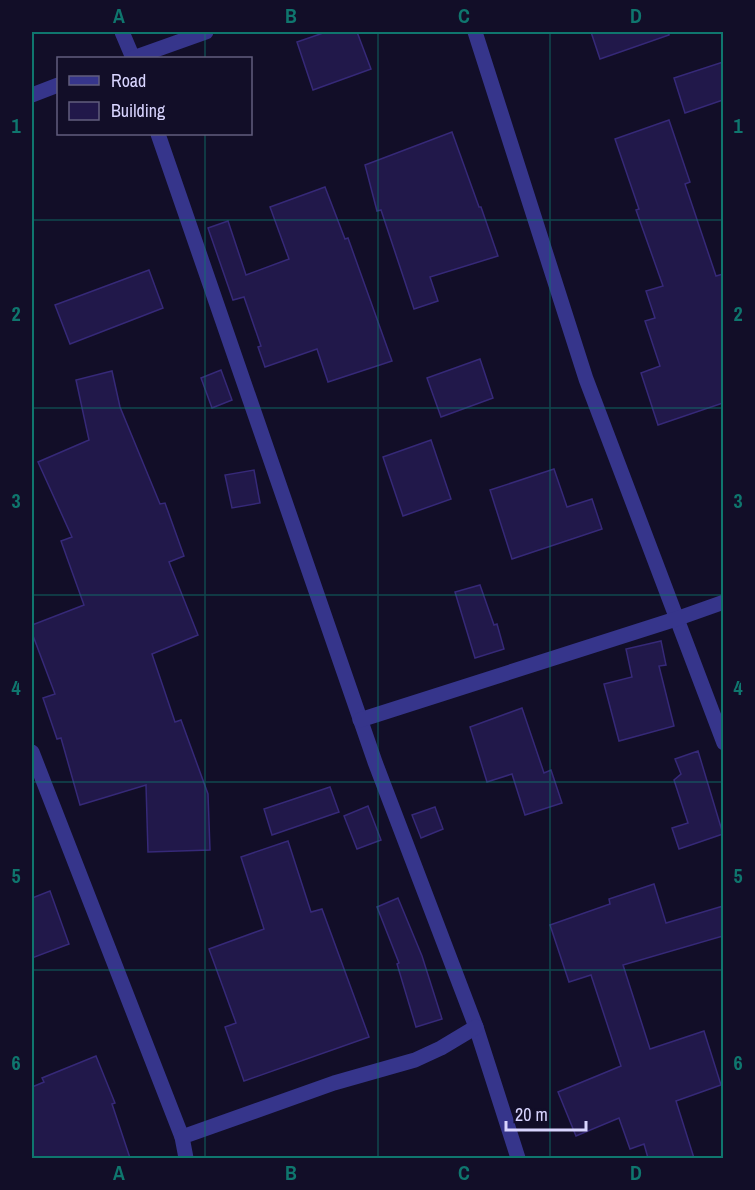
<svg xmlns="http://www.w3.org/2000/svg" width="755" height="1190" viewBox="0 0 755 1190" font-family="'Archivo Narrow',sans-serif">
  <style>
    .building { fill: #21184a; stroke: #362978; stroke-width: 1.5 }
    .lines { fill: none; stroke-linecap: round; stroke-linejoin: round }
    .minor { stroke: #36358b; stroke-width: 15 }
    .grid { fill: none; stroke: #0f766e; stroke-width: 1.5; stroke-opacity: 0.55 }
    .neatline { fill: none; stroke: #0f766e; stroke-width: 2 }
    .grid-label { font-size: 20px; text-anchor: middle; font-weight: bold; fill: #0f766e }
  </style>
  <rect width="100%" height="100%" fill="#120e28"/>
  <g class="building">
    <path d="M 326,32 L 357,32 L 371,69 L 313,90 L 297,42 Z"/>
    <path d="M 591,32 L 669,32 L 669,35 L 600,59 Z"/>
    <path d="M 723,62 L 723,100 L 685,113 L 674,78 Z"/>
    <path d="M 669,120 L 690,182 L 685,184 L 716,276 L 723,274 L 723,403 L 658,425 L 641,373 L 660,366 L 645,321 L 655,318 L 646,291 L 663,286 L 636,210 L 639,209 L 615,139 Z"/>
    <path d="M 452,132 L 479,207 L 481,207 L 498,256 L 430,277 L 438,301 L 414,309 L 381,210 L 377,211 L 365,165 Z"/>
    <path d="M 325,187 L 345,239 L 348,238 L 392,361 L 328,382 L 317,349 L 265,367 L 258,347 L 261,346 L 244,297 L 233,300 L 208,228 L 228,221 L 246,275 L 289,259 L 270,207 Z"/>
    <path d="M 149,270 L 163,308 L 70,344 L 55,305 Z"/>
    <path d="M 480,359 L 493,398 L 441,417 L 427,378 Z"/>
    <path d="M 221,370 L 232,400 L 212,408 L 201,378 Z"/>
    <path d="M 112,371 L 120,407 L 160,504 L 165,503 L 184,556 L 169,562 L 198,635 L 152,654 L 175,722 L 181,720 L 208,794 L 210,850 L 148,852 L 146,785 L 80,805 L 61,738 L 57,739 L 43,698 L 55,694 L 32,633 L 32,625 L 84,605 L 61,541 L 72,537 L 38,462 L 89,440 L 76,380 Z"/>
    <path d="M 431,440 L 451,499 L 403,516 L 383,457 Z"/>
    <path d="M 554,469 L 567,507 L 592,499 L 602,529 L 512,559 L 490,490 Z"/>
    <path d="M 254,470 L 260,503 L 232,508 L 225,475 Z"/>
    <path d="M 480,585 L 494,625 L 497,624 L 504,649 L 475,658 L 455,592 Z"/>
    <path d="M 661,641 L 666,665 L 659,666 L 674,726 L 619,741 L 604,684 L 632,677 L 626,649 Z"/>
    <path d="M 522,708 L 544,773 L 551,770 L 562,803 L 525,815 L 512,774 L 487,782 L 470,727 Z"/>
    <path d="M 698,751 L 723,834 L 679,849 L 672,828 L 688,823 L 674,780 L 681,774 L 675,759 Z"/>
    <path d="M 330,787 L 339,812 L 272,835 L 264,809 Z"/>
    <path d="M 368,806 L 381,840 L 357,849 L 344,816 Z"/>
    <path d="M 435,807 L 443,829 L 421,838 L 412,815 Z"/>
    <path d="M 288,841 L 311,912 L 322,909 L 369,1037 L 244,1081 L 225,1027 L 236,1023 L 209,949 L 264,929 L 241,857 Z"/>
    <path d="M 654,884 L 666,923 L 723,906 L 723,936 L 623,965 L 650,1049 L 704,1031 L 721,1085 L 676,1101 L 694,1158 L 648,1158 L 644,1144 L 630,1149 L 619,1118 L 576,1136 L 558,1092 L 621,1066 L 591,975 L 569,982 L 550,925 L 610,904 L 609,899 Z"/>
    <path d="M 50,891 L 69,944 L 32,958 L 32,898 Z"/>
    <path d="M 398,898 L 422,956 L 442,1019 L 416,1027 L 397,964 L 399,963 L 377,907 Z"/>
    <path d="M 96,1056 L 115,1103 L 112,1104 L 130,1158 L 32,1158 L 32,1087 L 44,1082 L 42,1078 Z"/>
  </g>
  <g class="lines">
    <g class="minor">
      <path d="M 122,32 L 133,58"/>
      <path d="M 475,32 L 586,379 L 724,743"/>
      <path d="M 133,58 L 206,32"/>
      <path d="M 32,95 L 58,85"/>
      <path d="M 158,134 L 375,762 L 476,1027 L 518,1158"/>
      <path d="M 360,720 L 676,619 L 724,602"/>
      <path d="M 32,752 L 182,1137"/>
      <path d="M 186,1158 L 182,1137 L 334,1083 L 415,1060 L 441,1048 L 476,1027"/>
    </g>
  </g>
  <path class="grid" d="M 205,32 L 205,58M 378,32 L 378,1158M 550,32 L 550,1158M 205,134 L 205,1158M 32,220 L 724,220M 32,408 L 724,408M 32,595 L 724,595M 32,782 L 724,782M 32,970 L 724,970"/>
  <rect width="755" height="1190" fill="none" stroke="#120e28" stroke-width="66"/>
  <rect x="57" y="57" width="195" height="78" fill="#120e28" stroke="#625e7e" stroke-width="1.5"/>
  <rect x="69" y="76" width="30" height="9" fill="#36358b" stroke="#625e7e" stroke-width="1.5"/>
  <text x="111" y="87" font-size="18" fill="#d9d5ff">Road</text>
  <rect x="69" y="102" width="30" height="18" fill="#21184a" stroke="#625e7e" stroke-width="1.5"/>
  <text x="111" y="117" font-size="18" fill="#d9d5ff">Building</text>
  <path d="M506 1121v9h80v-9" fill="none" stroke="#d9d5ff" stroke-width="3"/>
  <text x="515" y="1121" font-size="18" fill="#d9d5ff" stroke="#120e28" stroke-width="4.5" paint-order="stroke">20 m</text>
  <rect x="33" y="33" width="689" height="1124" class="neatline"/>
  <g class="grid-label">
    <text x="119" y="23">A</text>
    <text x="291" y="23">B</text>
    <text x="464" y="23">C</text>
    <text x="636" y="23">D</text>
    <text x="16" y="133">1</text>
    <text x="738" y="133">1</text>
    <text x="16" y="321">2</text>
    <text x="738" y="321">2</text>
    <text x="16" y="508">3</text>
    <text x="738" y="508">3</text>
    <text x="16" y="695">4</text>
    <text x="738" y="695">4</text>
    <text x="16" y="883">5</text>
    <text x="738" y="883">5</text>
    <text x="16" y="1070">6</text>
    <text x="738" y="1070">6</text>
    <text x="119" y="1180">A</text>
    <text x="291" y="1180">B</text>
    <text x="464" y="1180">C</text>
    <text x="636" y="1180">D</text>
  </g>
</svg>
